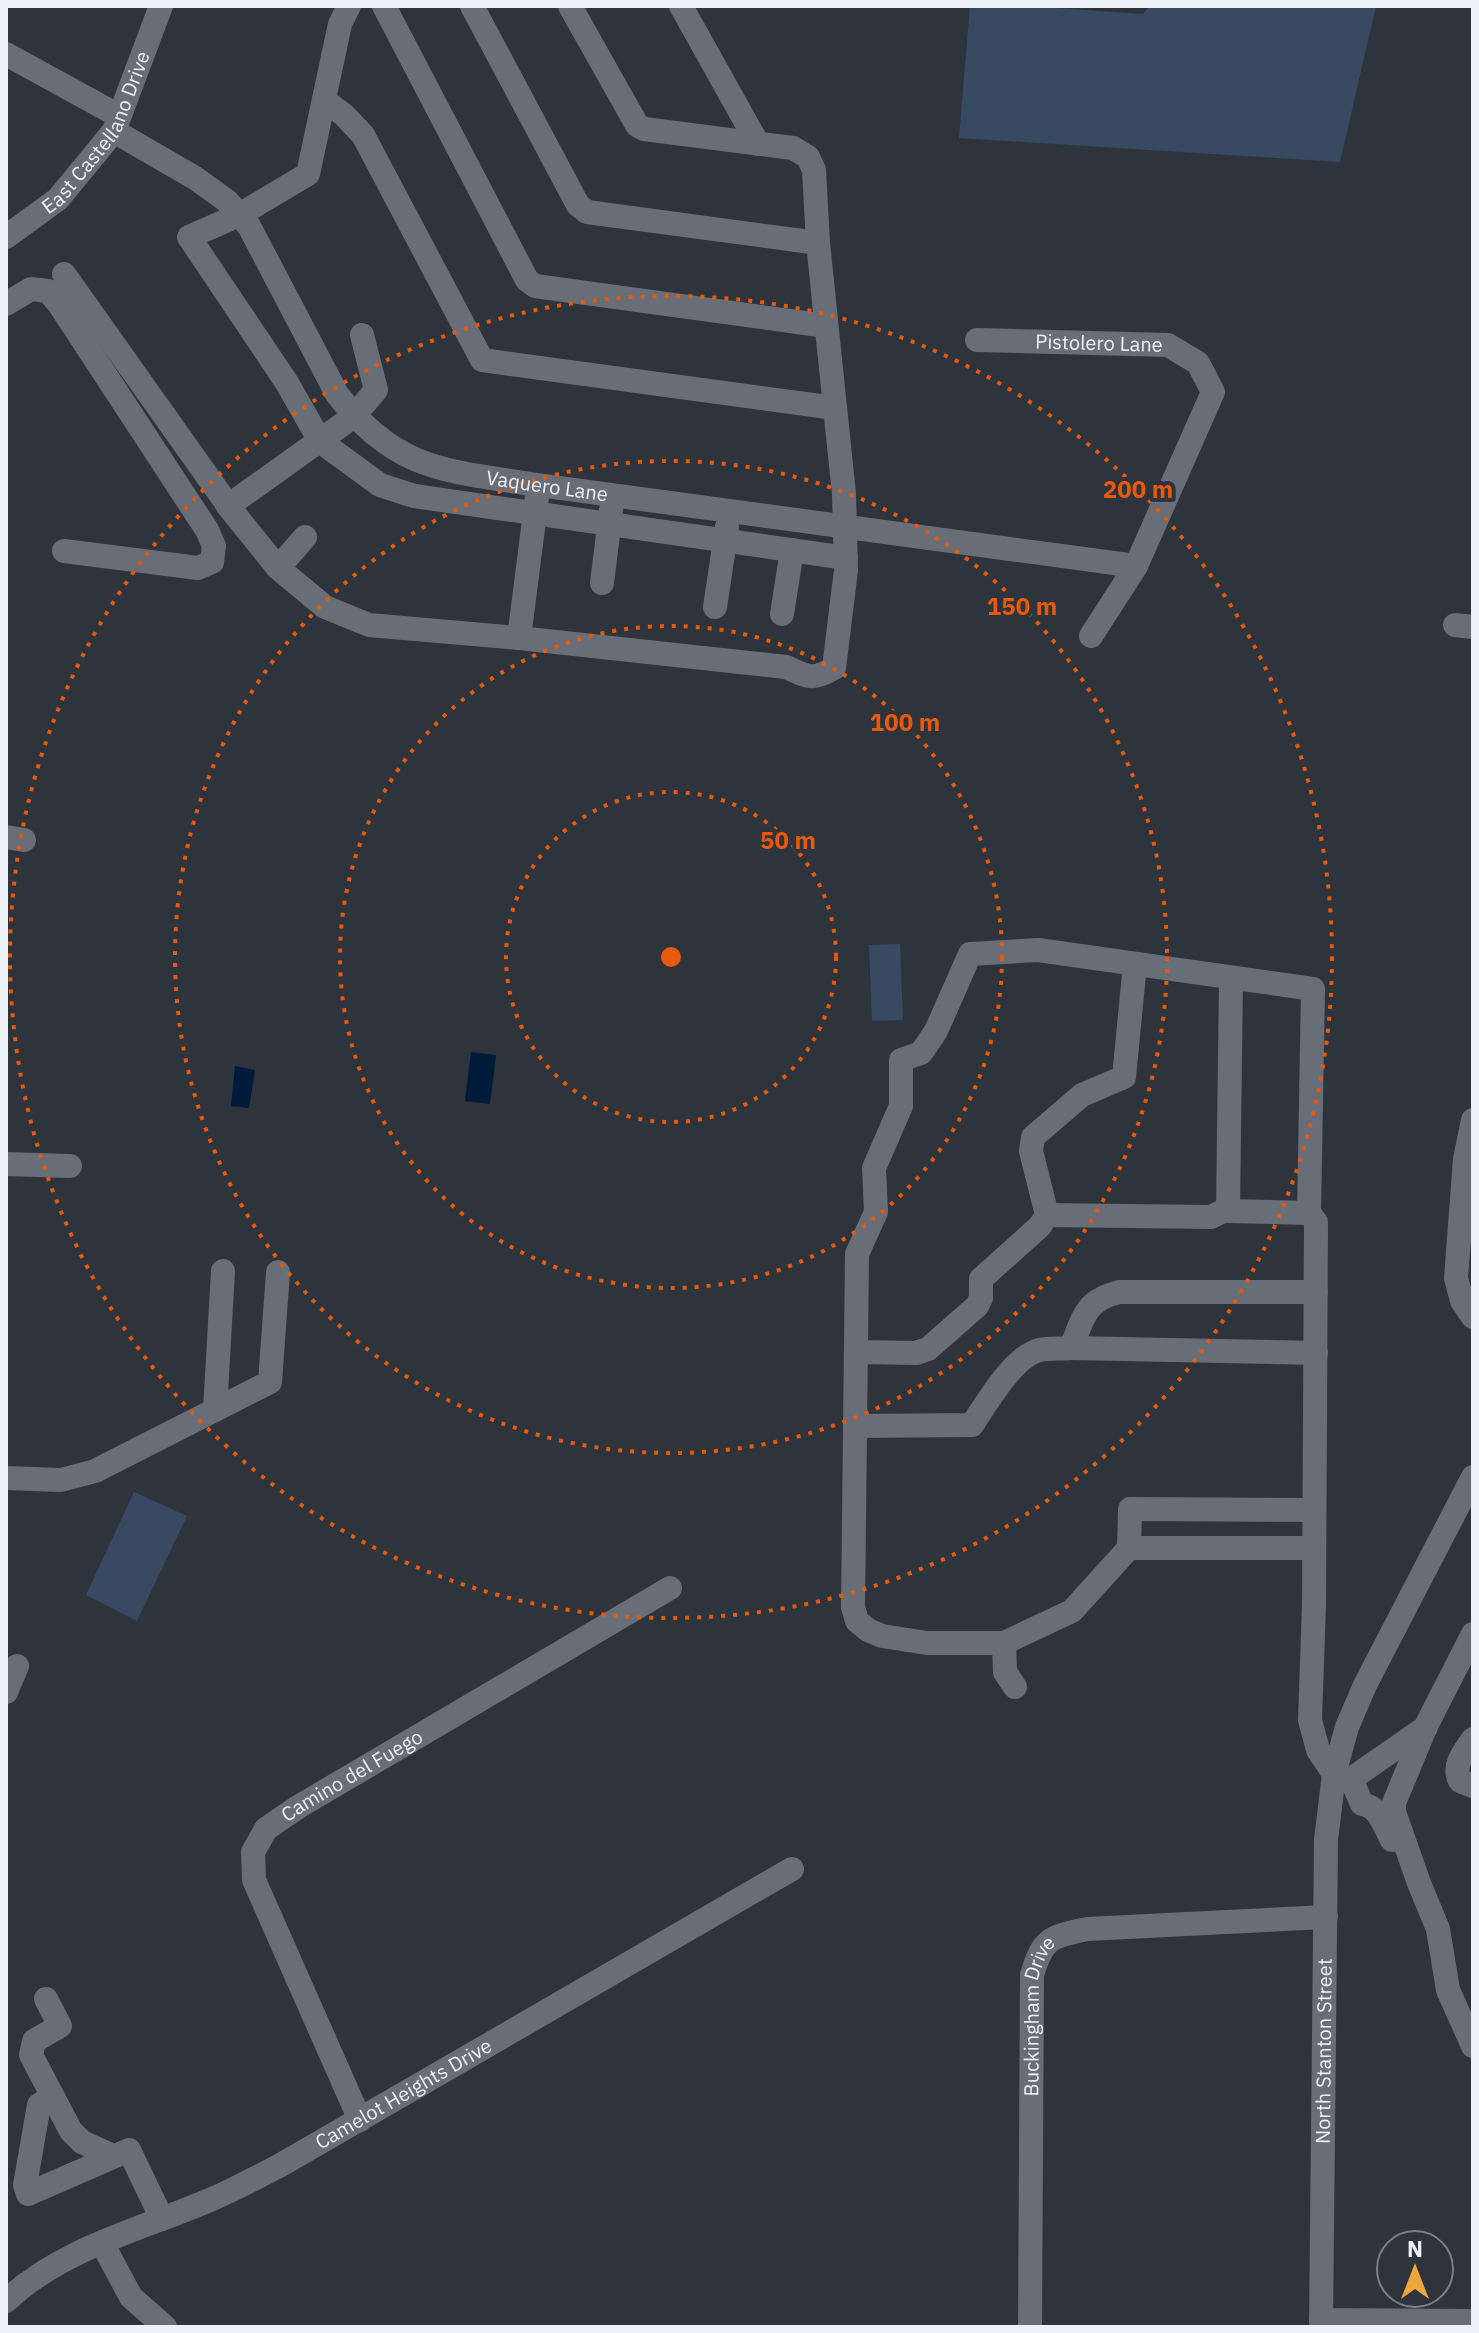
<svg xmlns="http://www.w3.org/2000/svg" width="1479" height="2333" viewBox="0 0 1479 2333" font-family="'IBM Plex Sans',sans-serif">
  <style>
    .green { fill: #384a61 }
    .water { fill: #001b3a }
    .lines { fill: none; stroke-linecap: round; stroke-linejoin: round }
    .minor { stroke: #676e78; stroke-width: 24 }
    .ring { fill: none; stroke: #e8590c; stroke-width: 4; stroke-dasharray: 4 8 }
    .labels { text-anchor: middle; stroke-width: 8; stroke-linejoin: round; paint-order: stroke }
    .street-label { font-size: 20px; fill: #ecf1f6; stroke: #2d343c }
    .centre { fill: #e8590c; stroke: #2d343c; stroke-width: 4 }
    .ring-label { font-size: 24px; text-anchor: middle; font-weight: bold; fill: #e8590c; stroke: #2d343c; stroke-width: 8; stroke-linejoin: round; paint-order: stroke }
  </style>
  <rect width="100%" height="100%" fill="#2d343c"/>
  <g class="green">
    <path d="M 970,6 L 1028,6 L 1143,14 L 1150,6 L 1376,6 L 1340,162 L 959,138 Z"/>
    <path d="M 900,944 L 903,1020 L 872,1021 L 869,945 Z"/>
    <path d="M 134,1492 L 187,1516 L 137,1621 L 86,1595 Z"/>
  </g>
  <g class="water">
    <path d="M 471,1052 L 496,1055 L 490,1104 L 465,1101 Z"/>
    <path d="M 235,1066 L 255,1070 L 249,1108 L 231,1106 Z"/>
  </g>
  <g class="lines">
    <g class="minor">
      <path d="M 349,6 L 340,24 L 308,174 L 239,215 L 189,237 L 287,383 L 320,441 L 380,485 L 414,496 L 846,558"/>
      <path d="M 384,6 L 527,280 L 535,286 L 826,326"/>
      <path d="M 472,6 L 578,205 L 587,212 L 818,243"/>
      <path d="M 681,6 L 758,144"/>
      <path d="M 6,54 L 119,116"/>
      <path d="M 324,100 L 344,115 L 363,135 L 482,360 L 835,408"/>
      <path id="s1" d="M 114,131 L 195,178 L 227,201 L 249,226 L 337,394 C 396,472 449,471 538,485 L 1136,566"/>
      <path id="s2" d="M 6,237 L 58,199 L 114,131 L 161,6"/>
      <path d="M 64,274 L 232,511 L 278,568 L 325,607 L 369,625 L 519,638 L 786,667 C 808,677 812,681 834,668 L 846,570 L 844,494 L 818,243 L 814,170 L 808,157 L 793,148 L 644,129 L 637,125 L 570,6"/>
      <path d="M 6,304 L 31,289 L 48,291 L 59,304 L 207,530 L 214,546 L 212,562 L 198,568 L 64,551"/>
      <path id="s3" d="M 977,340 L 1168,345 L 1198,363 L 1213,392 L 1136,566 L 1091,636"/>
      <path d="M 228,506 L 354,416 L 376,390 L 362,335"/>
      <path d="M 278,568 L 305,537"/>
      <path d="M 602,583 L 611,510"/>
      <path d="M 715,607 L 727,527"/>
      <path d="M 782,614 L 792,550"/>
      <path d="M 1455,625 L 1473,627"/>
      <path d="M 519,638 L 537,497"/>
      <path d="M 6,837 L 24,840"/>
      <path d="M 1473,1120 L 1465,1159 L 1456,1278 L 1462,1301 L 1473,1317"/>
      <path d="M 6,1164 L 70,1166"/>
      <path d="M 1228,1211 L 1231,978"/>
      <path d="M 1309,1213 L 1313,989 L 1038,950 L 970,954 L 936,1031 L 921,1053 L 901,1060 L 901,1106 L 874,1168 L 876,1212 L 857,1254 L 853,1607 L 857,1621 L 868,1630 L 882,1636 L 927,1643 L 1004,1643 L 1072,1611 L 1129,1548 L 1130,1509 L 1314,1510"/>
      <path d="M 1047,1215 L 1211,1217 L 1223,1211 L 1228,1211 L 1309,1213 L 1316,1222 L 1314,1605 L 1310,1720 L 1318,1750 L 1334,1774"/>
      <path d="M 1071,1348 L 1316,1353"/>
      <path d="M 856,1352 L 916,1353 L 928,1349 L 977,1306 L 981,1298 L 981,1279 L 1040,1226 L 1047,1215 L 1031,1151 L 1033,1137 L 1082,1095 L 1124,1077 L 1135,964"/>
      <path d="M 215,1410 L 223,1271"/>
      <path d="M 855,1426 L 972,1425 C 986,1404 1013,1357 1039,1350 C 1049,1348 1061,1349 1071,1348 C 1084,1317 1084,1301 1119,1292 L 1316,1292"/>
      <path d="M 6,1478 L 61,1480 L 95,1471 L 270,1382 L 278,1272"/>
      <path d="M 1129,1548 L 1314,1548"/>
      <path d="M 1473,1634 L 1426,1726 L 1394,1803 L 1394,1812 L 1419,1883 L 1438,1929 L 1448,1990 L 1473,2046"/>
      <path d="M 1004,1643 L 1005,1672 L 1015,1687"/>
      <path d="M 6,1692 L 17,1666"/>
      <path d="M 1473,1739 C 1464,1752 1452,1765 1460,1781 L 1473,1786"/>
      <path d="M 1336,1775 L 1351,1779 L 1426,1727"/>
      <path d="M 1351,1779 L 1362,1804 C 1380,1807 1384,1826 1392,1840"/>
      <path d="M 46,1999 L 60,2026 L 34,2041 L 31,2055 L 71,2131 L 82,2142 L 113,2156"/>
      <path d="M 53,2097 L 39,2105 L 25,2185 L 28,2194 L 129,2150 L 162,2219"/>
      <path id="s4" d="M 360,2120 L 254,1880 L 253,1852 L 266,1829 L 298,1807 L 670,1588"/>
      <path d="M 102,2243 L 131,2297 L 165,2327"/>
      <path id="s5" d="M 6,2301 C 64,2246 148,2228 219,2196 C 239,2187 259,2176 279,2166 L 792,1869"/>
      <path d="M 1321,2320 L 1473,2321"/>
      <path id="s6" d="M 1030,2327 L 1032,1975 C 1043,1937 1051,1937 1087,1929 L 1326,1917"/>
      <path id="s7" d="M 1321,2327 L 1326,1840 L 1334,1774 L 1347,1727 L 1365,1685 L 1473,1477"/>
    </g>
  </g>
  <g class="ring">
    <circle cx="671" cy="957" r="165"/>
    <circle cx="671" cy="957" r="331"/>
    <circle cx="671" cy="957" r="496"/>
    <circle cx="671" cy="957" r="661"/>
  </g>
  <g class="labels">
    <g class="street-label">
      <text dy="7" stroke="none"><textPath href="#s2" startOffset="142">East Castellano Drive</textPath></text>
      <text dy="7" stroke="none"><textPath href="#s3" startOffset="122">Pistolero Lane</textPath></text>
      <text dy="7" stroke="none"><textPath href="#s1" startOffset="594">Vaquero Lane</textPath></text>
      <text dy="7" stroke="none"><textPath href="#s4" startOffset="418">Camino del Fuego</textPath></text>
      <text dy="7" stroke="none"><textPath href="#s6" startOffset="312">Buckingham Drive</textPath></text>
      <text dy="7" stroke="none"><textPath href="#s7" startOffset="276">North Stanton Street</textPath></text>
      <text dy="7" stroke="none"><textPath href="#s5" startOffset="450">Camelot Heights Drive</textPath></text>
    </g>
  </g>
  <circle cx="671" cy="957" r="12" class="centre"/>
  <g class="ring-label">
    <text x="1138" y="498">200 m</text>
    <text x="1022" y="615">150 m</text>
    <text x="905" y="731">100 m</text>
    <text x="788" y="849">50 m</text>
  </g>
  <rect width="1479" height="2333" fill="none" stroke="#ecf1f6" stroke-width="16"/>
  <g transform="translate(1415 2269)"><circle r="38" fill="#2d343c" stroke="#798086" stroke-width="2"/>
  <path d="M0-6L14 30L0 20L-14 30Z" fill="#eea73c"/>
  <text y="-12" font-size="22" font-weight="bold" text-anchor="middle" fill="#ecf1f6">N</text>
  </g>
</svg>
